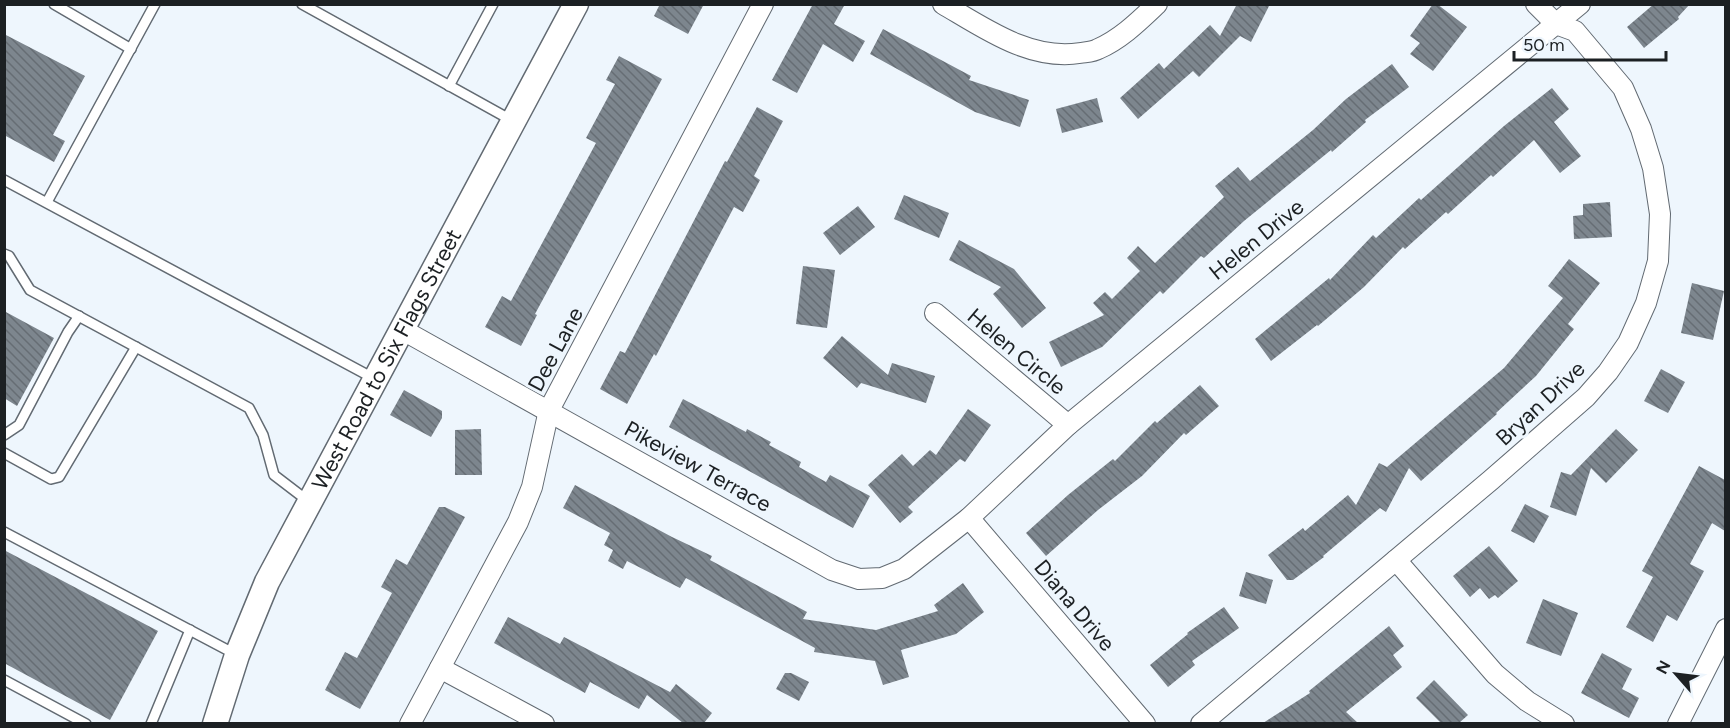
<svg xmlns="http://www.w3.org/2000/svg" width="1730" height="728" viewBox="0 0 1730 728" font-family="Figtree,sans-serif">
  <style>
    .building { fill: url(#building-back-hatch) }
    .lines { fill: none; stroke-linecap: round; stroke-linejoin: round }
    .service-casing { stroke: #626a72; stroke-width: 12 }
    .minor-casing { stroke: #626a72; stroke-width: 22 }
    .tertiary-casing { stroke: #626a72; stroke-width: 27 }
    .service { stroke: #fff; stroke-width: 9 }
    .minor { stroke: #fff; stroke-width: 20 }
    .tertiary { stroke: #fff; stroke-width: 24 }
    .labels { text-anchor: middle; stroke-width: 6; stroke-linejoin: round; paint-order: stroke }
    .street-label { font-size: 22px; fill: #1c2023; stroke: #eef6fd }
  </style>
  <defs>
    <pattern id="building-back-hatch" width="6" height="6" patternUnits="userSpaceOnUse" patternTransform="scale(1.5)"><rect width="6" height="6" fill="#7d868e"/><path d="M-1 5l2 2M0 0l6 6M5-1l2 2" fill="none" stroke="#666d74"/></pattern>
  </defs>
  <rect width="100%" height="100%" fill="#eef6fd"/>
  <g class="building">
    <path d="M 660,4 L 704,4 L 688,34 L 654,16 Z"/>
    <path d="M 813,4 L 845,4 L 834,24 L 865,41 L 853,62 L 823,44 L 797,93 L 772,80 Z"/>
    <path d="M 1237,4 L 1270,4 L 1251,42 L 1240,36 L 1199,77 L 1193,71 L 1138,119 L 1120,98 L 1159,63 L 1164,69 L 1210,25 L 1220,36 Z"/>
    <path d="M 1433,4 L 1437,4 L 1467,27 L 1433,71 L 1410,54 L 1420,43 L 1410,36 Z"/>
    <path d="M 1654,4 L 1690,4 L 1678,17 L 1679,19 L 1644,48 L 1627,27 Z"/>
    <path d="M 883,29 L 971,76 L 969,80 L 1029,100 L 1020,127 L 975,112 L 870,54 Z"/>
    <path d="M 4,34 L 85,76 L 53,135 L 65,141 L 54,162 L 4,135 Z"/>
    <path d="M 619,56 L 662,79 L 535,314 L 537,315 L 521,346 L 485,327 L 502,296 L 511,301 L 596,143 L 586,138 L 615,84 L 606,80 Z"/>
    <path d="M 1392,64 L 1409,87 L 1365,120 L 1366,122 L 1332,152 L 1331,150 L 1244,221 L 1204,258 L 1201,256 L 1163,294 L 1160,291 L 1102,347 L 1061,367 L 1049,342 L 1104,315 L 1093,303 L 1105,292 L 1112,299 L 1140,271 L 1127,258 L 1138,246 L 1155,263 L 1224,197 L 1215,186 L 1238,167 L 1250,181 L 1313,130 L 1346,99 Z"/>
    <path d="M 1552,88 L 1569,109 L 1554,122 L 1581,156 L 1560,173 L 1534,140 L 1493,177 L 1491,175 L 1448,214 L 1446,212 L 1405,249 L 1403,247 L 1364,287 L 1318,326 L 1317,325 L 1271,361 L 1255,339 L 1329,278 L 1330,280 L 1373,235 L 1376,238 L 1419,198 L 1421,200 L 1504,126 Z"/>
    <path d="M 1097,98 L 1103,122 L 1062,133 L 1056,109 Z"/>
    <path d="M 757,107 L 783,121 L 754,176 L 760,180 L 743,212 L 734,207 L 656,356 L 654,354 L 627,404 L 600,389 L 620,351 L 625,353 L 725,161 L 727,162 Z"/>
    <path d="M 904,195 L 949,213 L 939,238 L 894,219 Z"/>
    <path d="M 1610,202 L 1612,237 L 1574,239 L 1573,216 L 1583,215 L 1583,204 Z"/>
    <path d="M 858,206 L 875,227 L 840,255 L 823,233 Z"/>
    <path d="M 959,240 L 1014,269 L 1046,308 L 1022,328 L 993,294 L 1001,287 L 949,260 Z"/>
    <path d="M 1569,259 L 1600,283 L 1568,324 L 1574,329 L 1536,376 L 1496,413 L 1497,414 L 1421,481 L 1409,468 L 1386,512 L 1380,508 L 1323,556 L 1324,557 L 1293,580 L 1287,580 L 1268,555 L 1303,528 L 1305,531 L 1348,495 L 1356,505 L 1379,463 L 1387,467 L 1504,368 L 1563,298 L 1548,286 Z"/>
    <path d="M 803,266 L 835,270 L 827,328 L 796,324 Z"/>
    <path d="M 1692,283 L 1724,291 L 1713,340 L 1681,333 Z"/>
    <path d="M 4,311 L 54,338 L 17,406 L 4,398 Z"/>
    <path d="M 842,336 L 888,375 L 892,363 L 935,376 L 926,403 L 861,383 L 857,388 L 823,358 Z"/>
    <path d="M 1661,369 L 1685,382 L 1668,413 L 1644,401 Z"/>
    <path d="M 1200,385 L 1219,406 L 1186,435 L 1184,433 L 1142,476 L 1098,510 L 1046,556 L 1026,533 L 1068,495 L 1113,459 L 1115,461 L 1155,421 L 1157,423 Z"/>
    <path d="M 404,390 L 442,411 L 442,418 L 431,437 L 390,415 Z"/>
    <path d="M 683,399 L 746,432 L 747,429 L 771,442 L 769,445 L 801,462 L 799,467 L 826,482 L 830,475 L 870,496 L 853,528 L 669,427 Z"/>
    <path d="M 968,409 L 991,425 L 965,462 L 960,459 L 908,507 L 913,512 L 900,523 L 868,485 L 902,454 L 913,466 L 930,450 L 936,455 Z"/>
    <path d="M 481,429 L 482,475 L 455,475 L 455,430 Z"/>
    <path d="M 1616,429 L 1638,450 L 1606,483 L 1591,468 L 1576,516 L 1550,507 L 1561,472 L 1571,475 Z"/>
    <path d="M 1699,466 L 1725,480 L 1725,531 L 1712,523 L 1690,564 L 1704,571 L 1677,621 L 1667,615 L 1653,642 L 1626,627 L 1653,577 L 1642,571 Z"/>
    <path d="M 575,485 L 672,537 L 712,556 L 710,560 L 807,612 L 803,619 L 876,630 L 938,611 L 934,605 L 963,583 L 984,612 L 956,634 L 901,650 L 909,677 L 883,685 L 875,661 L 814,652 L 815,648 L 686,578 L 680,588 L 627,561 L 623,569 L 608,561 L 613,550 L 604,545 L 610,533 L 563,508 Z"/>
    <path d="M 1525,504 L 1549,516 L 1534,543 L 1511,531 Z"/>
    <path d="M 439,507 L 445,507 L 465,517 L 360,709 L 325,690 L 345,652 L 357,658 L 392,593 L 381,587 L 396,559 L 407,565 Z"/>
    <path d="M 1489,546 L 1518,581 L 1498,598 L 1495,595 L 1489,599 L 1480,588 L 1470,597 L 1453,576 Z"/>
    <path d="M 4,550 L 158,631 L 110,720 L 4,663 Z"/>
    <path d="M 1246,572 L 1273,580 L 1266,604 L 1239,596 Z"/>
    <path d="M 1543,599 L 1578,613 L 1561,656 L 1526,643 Z"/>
    <path d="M 1224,607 L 1239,628 L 1192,661 L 1195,665 L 1168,687 L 1150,665 L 1188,634 L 1187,633 Z"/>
    <path d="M 508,617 L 560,644 L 564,637 L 670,692 L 676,684 L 712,713 L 704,723 L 683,723 L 647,695 L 639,709 L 590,682 L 585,693 L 494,643 Z"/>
    <path d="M 1389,626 L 1404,646 L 1393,655 L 1402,667 L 1346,712 L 1358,723 L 1263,723 L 1310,693 L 1309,691 Z"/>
    <path d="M 1602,653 L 1632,669 L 1622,689 L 1639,698 L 1629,718 L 1581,693 Z"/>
    <path d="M 785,673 L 791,673 L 809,682 L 799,701 L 776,689 Z"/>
    <path d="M 1434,680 L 1468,715 L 1459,723 L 1441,723 L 1416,698 Z"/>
  </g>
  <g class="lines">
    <g class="service-casing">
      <g id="service">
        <path d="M 54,4 L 131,49"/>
        <path d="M 302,4 L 513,121"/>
        <path d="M 449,86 L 493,4"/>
        <path d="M 4,180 L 375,379"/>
        <path d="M 47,202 L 155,4"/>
        <path d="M 4,254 L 9,256 L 30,290 L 249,408 L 263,435 L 274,475 L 308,501"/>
        <path d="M 4,435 L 19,425 L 68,332 L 79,316"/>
        <path d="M 4,453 L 51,479 L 59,477 L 136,347"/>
        <path d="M 4,532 L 235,654"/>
        <path d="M 4,680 L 86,724"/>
        <path d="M 151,724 L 190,630"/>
      </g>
    </g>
    <g class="minor-casing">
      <g id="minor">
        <path d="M 943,4 C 984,28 1030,61 1080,53 C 1086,52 1093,52 1098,49 C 1121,39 1139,21 1157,4"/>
        <path d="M 935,313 L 1068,425"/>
        <path d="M 401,329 L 832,570 L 859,579 L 882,578 L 904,569 L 969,518 L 1068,425 L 1580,4"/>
        <path d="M 969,518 L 1145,724"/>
        <path d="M 1396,560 L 1495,674 L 1527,701 L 1564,724"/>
        <path d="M 440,668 L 544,724"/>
        <path d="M 410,724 L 518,522 L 532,487 L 549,410 L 763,4"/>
        <path d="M 1201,724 L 1491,480 L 1586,397 L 1608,372 L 1628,343 L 1646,303 L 1658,261 L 1660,214 L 1653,168 L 1641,129 L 1623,88 L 1575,31 L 1556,24 L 1536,4"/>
        <path d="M 1678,724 L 1726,629"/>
      </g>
    </g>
    <g class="tertiary-casing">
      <g id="tertiary">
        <path id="s1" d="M 215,724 L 237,655 L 267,582 L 576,4"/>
      </g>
    </g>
    <use href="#service" class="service"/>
    <use href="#minor" class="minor"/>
    <use href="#tertiary" class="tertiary"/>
  </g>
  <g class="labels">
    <g class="street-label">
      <text transform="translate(1256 239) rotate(-39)" y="8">Helen Drive</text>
      <text transform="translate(555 349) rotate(-62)" y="8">Dee Lane</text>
      <text transform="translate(1017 351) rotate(40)" y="8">Helen Circle</text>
      <text dy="8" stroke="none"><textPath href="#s1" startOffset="404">West Road to Six Flags Street</textPath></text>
      <text transform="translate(1540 403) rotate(-43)" y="8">Bryan Drive</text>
      <text transform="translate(698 466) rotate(29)" y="8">Pikeview Terrace</text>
      <text transform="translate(1075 605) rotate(50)" y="8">Diana Drive</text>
    </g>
  </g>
  <rect width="1730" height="728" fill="none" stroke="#1c2023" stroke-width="12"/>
  <g transform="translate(1676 674) rotate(298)" stroke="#eef6fd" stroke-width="4.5" paint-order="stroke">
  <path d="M0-4.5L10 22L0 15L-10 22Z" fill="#1c2023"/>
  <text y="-9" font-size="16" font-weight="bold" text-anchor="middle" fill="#1c2023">N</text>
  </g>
  <path d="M1514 51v9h152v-9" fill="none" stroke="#1c2023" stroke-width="3"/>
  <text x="1523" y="51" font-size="18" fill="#1c2023" stroke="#eef6fd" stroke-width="4.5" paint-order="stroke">50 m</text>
</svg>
